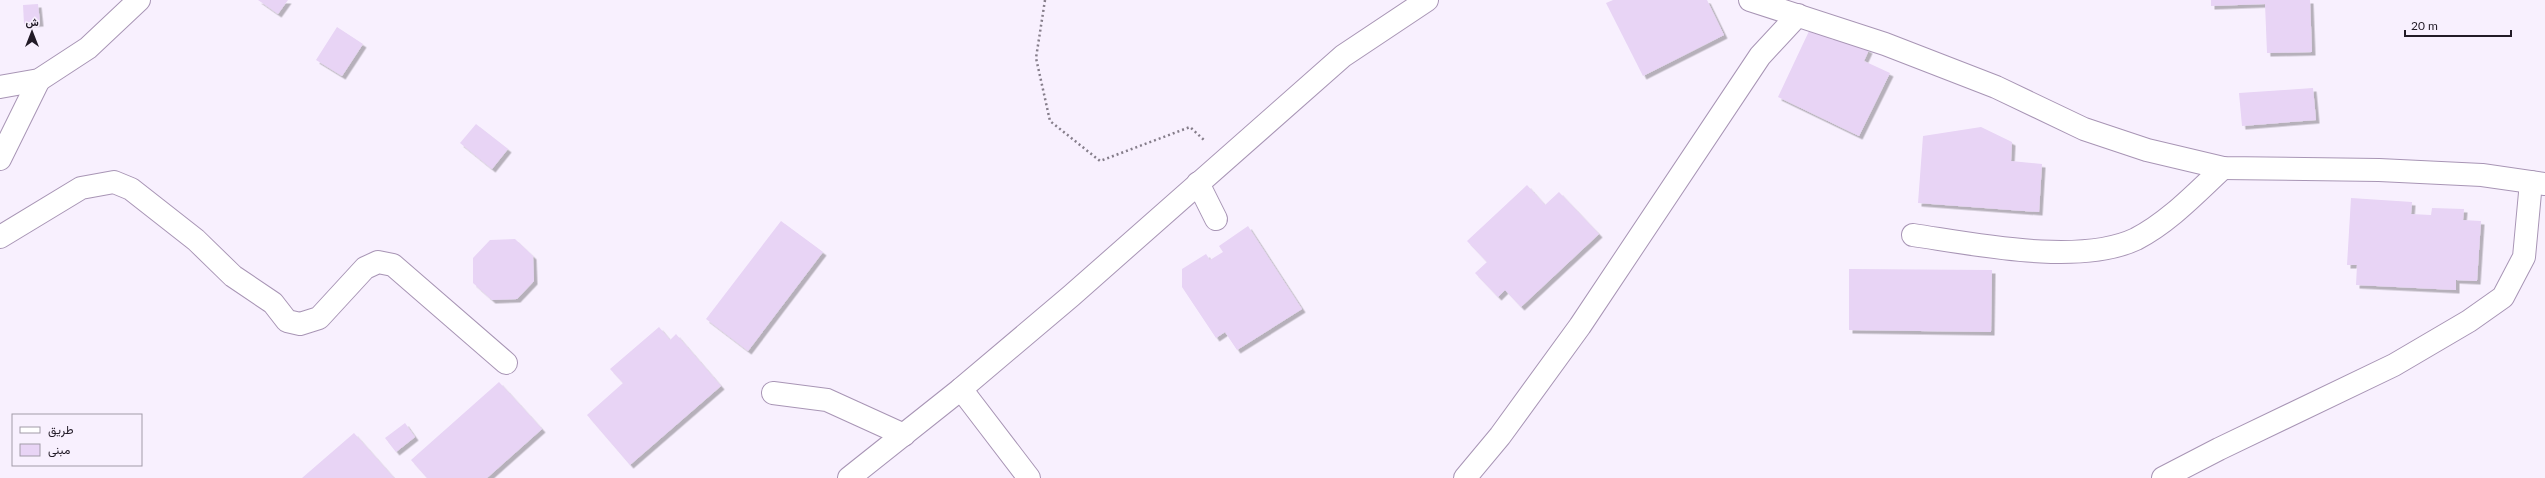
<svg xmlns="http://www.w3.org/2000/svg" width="2545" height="478" viewBox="0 0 2545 478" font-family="Lato,Vazirmatn,sans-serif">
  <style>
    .building { fill: #e8d4f5; filter: url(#shadow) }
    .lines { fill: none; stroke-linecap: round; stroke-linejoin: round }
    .minor-casing { stroke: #a895b5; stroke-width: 24 }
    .major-casing { stroke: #a895b5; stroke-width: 24 }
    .path { stroke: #857d8a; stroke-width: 2.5; stroke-dasharray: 2 3; stroke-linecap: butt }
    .minor { stroke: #fff; stroke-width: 22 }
    .major { stroke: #fff; stroke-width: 22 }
  </style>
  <defs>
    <filter id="shadow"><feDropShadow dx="3.5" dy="3.5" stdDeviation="0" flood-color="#0004"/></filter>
  </defs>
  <rect width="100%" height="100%" fill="#f8f0fe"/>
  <g class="building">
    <path d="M 258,0 L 288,0 L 278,14 Z"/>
    <path d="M 1613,0 L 1707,0 L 1724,35 L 1643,76 L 1606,3 Z"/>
    <path d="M 2211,0 L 2310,0 L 2312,52 L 2267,53 L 2265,4 L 2211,6 Z"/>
    <path d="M 38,4 L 40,23 L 24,24 L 23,5 Z"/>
    <path d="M 337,27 L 363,44 L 342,76 L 316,60 Z"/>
    <path d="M 1810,29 L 1833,40 L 1836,34 L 1869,50 L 1864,61 L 1890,73 L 1859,136 L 1778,97 Z"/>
    <path d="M 2313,88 L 2316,120 L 2242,126 L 2239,93 Z"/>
    <path d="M 476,124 L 508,149 L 492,169 L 460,143 Z"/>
    <path d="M 1981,127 L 2012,142 L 2011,161 L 2042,164 L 2039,212 L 1918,203 L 1923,136 Z"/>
    <path d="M 1527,185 L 1545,205 L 1559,192 L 1599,234 L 1521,307 L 1505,290 L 1498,297 L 1475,273 L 1487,262 L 1467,241 Z"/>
    <path d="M 2351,198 L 2412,202 L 2411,214 L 2431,215 L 2432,208 L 2464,209 L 2463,220 L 2481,221 L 2477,281 L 2456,280 L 2456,290 L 2356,285 L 2357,265 L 2347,265 Z"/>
    <path d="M 781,221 L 823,252 L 748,351 L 706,319 Z"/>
    <path d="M 1248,226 L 1302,309 L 1237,350 L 1225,332 L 1216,338 L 1182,287 L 1182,269 L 1206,254 L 1210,260 L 1223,252 L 1219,246 Z"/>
    <path d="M 515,239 L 533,256 L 534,281 L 517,299 L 492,300 L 473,283 L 473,258 L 490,240 Z"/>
    <path d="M 1849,269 L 1992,270 L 1991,332 L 1849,330 Z"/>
    <path d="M 659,327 L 670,340 L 676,334 L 721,386 L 630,465 L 587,415 L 623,383 L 610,369 Z"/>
    <path d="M 499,382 L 542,429 L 487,478 L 427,478 L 411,460 Z"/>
    <path d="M 405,423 L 415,437 L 396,452 L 385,438 Z"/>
    <path d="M 354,433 L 394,478 L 302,478 Z"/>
  </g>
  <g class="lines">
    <g class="minor-casing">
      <g id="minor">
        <path d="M 1750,0 L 1885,44 L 1996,87 L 2084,129 L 2147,150 L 2223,168 L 2379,170 L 2482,175 L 2545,184"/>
        <path d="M 0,87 L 39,80 L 88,48 L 139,0"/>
        <path d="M 0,159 L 39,80"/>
        <path d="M 1198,183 L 1216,219"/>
        <path d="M 1913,235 C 1974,244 2079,266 2136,239 C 2169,222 2196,193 2223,168"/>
        <path d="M 0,237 L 81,188 L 114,182 L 131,189 L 196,240 L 233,276 L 273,303 L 287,321 L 300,324 L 319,318 L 365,268 L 378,262 L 393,265 L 506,363"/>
        <path d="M 961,389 L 1029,478"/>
        <path d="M 773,393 L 827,400 L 904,435"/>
        <path d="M 1465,478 L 1500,436 L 1580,326 L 1760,56 L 1798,15"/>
        <path d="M 2163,478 L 2219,449 L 2394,365 L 2469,321 L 2503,297 L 2524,257 L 2531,182"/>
      </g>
    </g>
    <g class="major-casing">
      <path id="major" d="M 849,478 L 961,389 L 1071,296 L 1343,56 L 1427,0"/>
    </g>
    <path class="path" d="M 1045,0 L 1036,58 L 1050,121 L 1100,161 L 1190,127 L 1204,140"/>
    <use href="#minor" class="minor"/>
    <use href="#major" class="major"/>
  </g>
  <rect x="12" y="414" width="130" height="52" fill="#f8f0fe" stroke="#a29ba8"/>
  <rect x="20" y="427" width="20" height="6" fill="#ffffff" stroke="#a29ba8"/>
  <text x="48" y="434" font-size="12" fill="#221b27">طريق</text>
  <rect x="20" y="444" width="20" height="12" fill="#e8d4f5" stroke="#a29ba8"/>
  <text x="48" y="454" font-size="12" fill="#221b27">مبنى</text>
  <g transform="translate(32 32)" stroke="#f8f0fe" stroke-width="3" paint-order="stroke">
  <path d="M0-3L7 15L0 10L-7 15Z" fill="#221b27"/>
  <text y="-6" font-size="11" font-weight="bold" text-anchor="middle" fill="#221b27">ش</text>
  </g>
  <path d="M2405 30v6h106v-6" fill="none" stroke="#221b27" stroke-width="2"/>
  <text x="2411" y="30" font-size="12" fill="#221b27" stroke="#f8f0fe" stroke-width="3" paint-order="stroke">20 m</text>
</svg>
